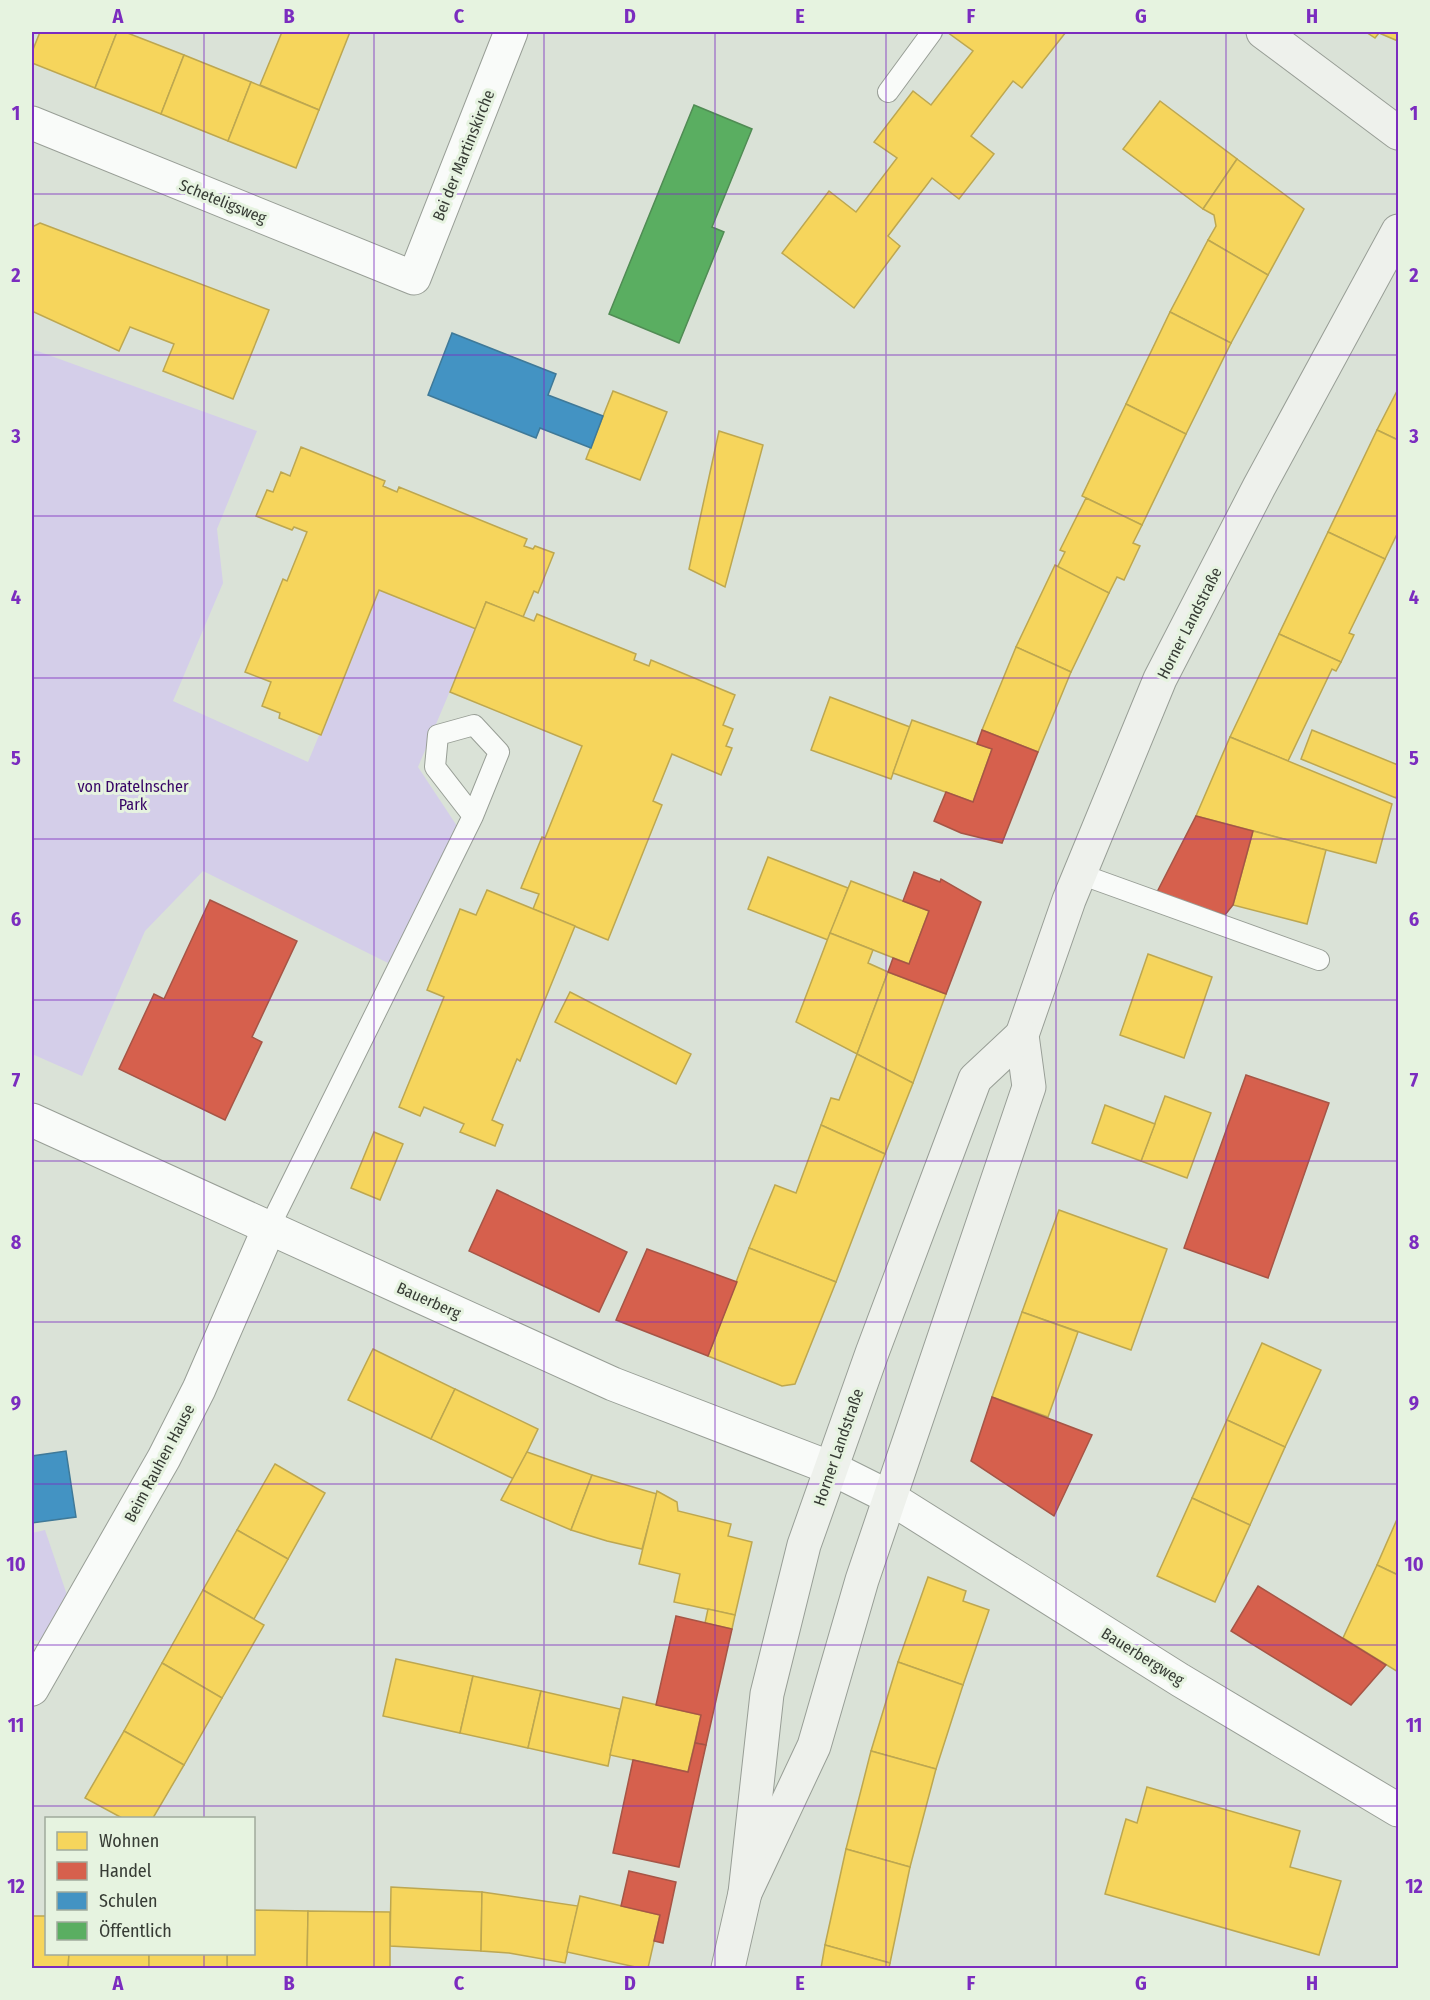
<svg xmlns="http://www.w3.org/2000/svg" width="1430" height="2000" viewBox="0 0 1430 2000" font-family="'Fira Sans Condensed',sans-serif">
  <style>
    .green { fill: #d4cee9 }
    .homes { fill: #f6d55c; stroke: #bda750; stroke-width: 1.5 }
    .shops { fill: #d6604d; stroke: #a65546; stroke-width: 1.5 }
    .schools { fill: #4393c3; stroke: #3f7998; stroke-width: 1.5 }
    .public { fill: #5aae61; stroke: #508c54; stroke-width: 1.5 }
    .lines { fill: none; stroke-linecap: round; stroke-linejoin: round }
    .lane-casing { stroke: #989e96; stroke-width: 22 }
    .street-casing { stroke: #989e96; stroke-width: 35 }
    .secondary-casing { stroke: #989e96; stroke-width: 35 }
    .lane { stroke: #f9fbf9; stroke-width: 20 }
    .street { stroke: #f9fbf9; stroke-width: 33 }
    .secondary { stroke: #eef1ec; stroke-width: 33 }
    .grid { fill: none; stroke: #7b2cbf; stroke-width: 1.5; stroke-opacity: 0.55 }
    .labels { text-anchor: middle; stroke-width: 6; stroke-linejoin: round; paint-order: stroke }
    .street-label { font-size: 16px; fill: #373c35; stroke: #e6f3e0 }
    .park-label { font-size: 16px; fill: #370566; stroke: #e6f3e0 }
    .neatline { fill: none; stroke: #7b2cbf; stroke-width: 2 }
    .grid-label { font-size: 20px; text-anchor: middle; font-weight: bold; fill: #7b2cbf }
  </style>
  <rect width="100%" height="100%" fill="#dae2d7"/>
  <g class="green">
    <path d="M 32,349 L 257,431 L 217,529 L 223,583 L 173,701 L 308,762 L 379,590 L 476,629 L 418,767 L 457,826 L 388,963 L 203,871 L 145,931 L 82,1076 L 32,1054 Z"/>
    <path d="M 45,1530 L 68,1598 L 40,1641 L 32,1640 L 32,1533 Z"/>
  </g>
  <g class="homes">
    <path d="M 40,32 L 117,32 L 95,88 L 32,63 L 32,52 Z"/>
    <path d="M 117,32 L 125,32 L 184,55 L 161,114 L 95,88 Z"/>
    <path d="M 282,32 L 350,32 L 319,110 L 260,85 Z"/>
    <path d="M 947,32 L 1066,32 L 1022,88 L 1013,81 L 971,136 L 994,154 L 959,199 L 932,178 L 888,236 L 900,246 L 854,308 L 782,253 L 829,191 L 856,212 L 897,158 L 874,142 L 913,91 L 931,105 L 973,51 Z"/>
    <path d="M 1366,32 L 1398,32 L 1398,41 L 1379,33 L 1375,38 Z"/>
    <path d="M 184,55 L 251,82 L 228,141 L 161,114 Z"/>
    <path d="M 251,82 L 319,110 L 296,168 L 228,141 Z"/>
    <path d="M 1160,101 L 1237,159 L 1203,209 L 1123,149 Z"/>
    <path d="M 1237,159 L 1304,209 L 1268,275 L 1208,240 L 1216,226 L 1214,215 L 1203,209 Z"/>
    <path d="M 40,223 L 269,310 L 233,399 L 163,371 L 174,344 L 130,327 L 119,351 L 34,312 L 32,312 L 32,227 Z"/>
    <path d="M 1208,240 L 1268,275 L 1231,343 L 1170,312 Z"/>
    <path d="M 1170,312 L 1231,343 L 1186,434 L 1126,404 Z"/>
    <path d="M 1398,389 L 1398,440 L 1377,430 Z"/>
    <path d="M 613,391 L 667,412 L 640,480 L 586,459 Z"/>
    <path d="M 1126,404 L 1186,434 L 1142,525 L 1082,496 Z"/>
    <path d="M 1377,430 L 1398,440 L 1398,532 L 1385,559 L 1328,532 Z"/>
    <path d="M 719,431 L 763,445 L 725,587 L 689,569 Z"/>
    <path d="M 301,447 L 385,481 L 383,486 L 397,492 L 399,487 L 527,539 L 524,546 L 533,549 L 535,546 L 554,553 L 538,593 L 534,591 L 523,617 L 486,602 L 476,629 L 379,590 L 321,735 L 279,718 L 280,713 L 262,706 L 271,682 L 245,672 L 283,579 L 287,581 L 307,532 L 294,527 L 292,530 L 256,516 L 267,490 L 273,492 L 281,472 L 290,476 Z"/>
    <path d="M 1086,498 L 1142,525 L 1133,543 L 1140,546 L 1124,580 L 1117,577 L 1109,593 L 1057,568 L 1065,552 L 1060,550 Z"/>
    <path d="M 1328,532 L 1385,559 L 1349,633 L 1354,635 L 1341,662 L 1279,634 Z"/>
    <path d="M 1055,565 L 1109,593 L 1071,672 L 1016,647 Z"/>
    <path d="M 486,602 L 534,621 L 537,614 L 636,654 L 634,660 L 649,666 L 651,660 L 735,695 L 723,725 L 733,729 L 726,746 L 732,748 L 721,775 L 672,754 L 653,801 L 662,805 L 608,940 L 533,909 L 539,894 L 521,888 L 542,837 L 545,838 L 582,746 L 450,692 Z"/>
    <path d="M 1279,634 L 1341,662 L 1336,671 L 1332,669 L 1288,761 L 1230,737 Z"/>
    <path d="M 1016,647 L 1071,672 L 1038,752 L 982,730 Z"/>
    <path d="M 830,697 L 910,727 L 891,779 L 811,750 Z"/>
    <path d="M 912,720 L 992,749 L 973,802 L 893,773 Z"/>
    <path d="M 1312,730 L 1398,765 L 1398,792 L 1396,798 L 1301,759 Z"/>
    <path d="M 1230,737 L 1392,804 L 1376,863 L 1196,816 Z"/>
    <path d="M 1253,831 L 1326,850 L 1307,924 L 1233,905 Z"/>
    <path d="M 768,857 L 848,888 L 828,940 L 748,909 Z"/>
    <path d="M 851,881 L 929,911 L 909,964 L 830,933 Z"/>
    <path d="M 487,890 L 575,926 L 520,1061 L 517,1059 L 492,1120 L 503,1125 L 495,1146 L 460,1132 L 464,1124 L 424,1107 L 420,1116 L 399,1107 L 444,997 L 427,990 L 460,909 L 476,915 Z"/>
    <path d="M 830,933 L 873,950 L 868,963 L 888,972 L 857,1054 L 796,1022 Z"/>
    <path d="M 1148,954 L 1212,977 L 1184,1058 L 1120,1035 Z"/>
    <path d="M 888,972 L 946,994 L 913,1083 L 857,1054 Z"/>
    <path d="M 570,992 L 691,1054 L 676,1084 L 555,1022 Z"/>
    <path d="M 857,1054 L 913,1083 L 885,1154 L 821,1125 L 831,1098 L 839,1100 Z"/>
    <path d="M 1165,1096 L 1211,1113 L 1187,1178 L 1141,1161 Z"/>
    <path d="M 1105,1105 L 1155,1124 L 1141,1161 L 1092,1143 Z"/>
    <path d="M 821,1125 L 885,1154 L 836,1282 L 749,1248 L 775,1185 L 796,1193 Z"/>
    <path d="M 374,1132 L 403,1144 L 380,1200 L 351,1188 Z"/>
    <path d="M 1059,1210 L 1167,1249 L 1131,1350 L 1022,1312 Z"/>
    <path d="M 749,1248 L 836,1282 L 795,1384 L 782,1386 L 708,1356 Z"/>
    <path d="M 1022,1312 L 1078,1332 L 1048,1417 L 992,1397 Z"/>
    <path d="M 1262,1343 L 1321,1370 L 1285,1447 L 1227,1420 Z"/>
    <path d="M 373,1349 L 455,1389 L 431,1439 L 348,1400 Z"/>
    <path d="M 455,1389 L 538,1429 L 514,1479 L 431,1439 Z"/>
    <path d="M 1227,1420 L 1285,1447 L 1250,1525 L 1192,1498 Z"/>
    <path d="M 527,1452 L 592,1475 L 571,1530 L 501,1500 Z"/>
    <path d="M 275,1464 L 325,1493 L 288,1559 L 237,1530 Z"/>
    <path d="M 592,1475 L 657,1494 L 642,1549 L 607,1541 L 571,1530 Z"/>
    <path d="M 657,1491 L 677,1502 L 678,1511 L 731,1524 L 728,1536 L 752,1542 L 735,1615 L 674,1602 L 680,1574 L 639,1564 Z"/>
    <path d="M 1192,1498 L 1250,1525 L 1215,1602 L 1157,1576 Z"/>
    <path d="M 1398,1517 L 1398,1575 L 1377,1565 Z"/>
    <path d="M 237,1530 L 288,1559 L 254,1619 L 203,1590 Z"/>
    <path d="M 1377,1565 L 1398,1575 L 1398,1672 L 1343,1638 Z"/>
    <path d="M 928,1577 L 966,1591 L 963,1601 L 989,1610 L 963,1685 L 898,1662 Z"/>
    <path d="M 203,1590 L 264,1625 L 222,1698 L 162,1663 Z"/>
    <path d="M 708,1609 L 735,1615 L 732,1629 L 705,1623 Z"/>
    <path d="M 396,1659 L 473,1676 L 460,1733 L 383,1716 Z"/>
    <path d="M 898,1662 L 963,1685 L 936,1769 L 871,1751 Z"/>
    <path d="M 162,1663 L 222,1698 L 184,1765 L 124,1731 Z"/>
    <path d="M 473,1676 L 541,1691 L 528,1748 L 460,1733 Z"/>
    <path d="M 541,1691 L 620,1709 L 608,1766 L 528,1748 Z"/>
    <path d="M 623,1697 L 701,1715 L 688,1772 L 610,1755 Z"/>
    <path d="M 124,1731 L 184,1765 L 153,1818 L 122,1818 L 85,1798 Z"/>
    <path d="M 871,1751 L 936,1769 L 910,1867 L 846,1849 Z"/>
    <path d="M 1147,1787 L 1300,1831 L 1290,1867 L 1341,1881 L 1319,1955 L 1105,1894 L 1126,1819 L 1137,1823 Z"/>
    <path d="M 846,1849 L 910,1867 L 890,1963 L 825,1945 Z"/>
    <path d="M 391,1887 L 482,1892 L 481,1951 L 390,1946 Z"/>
    <path d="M 482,1892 L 578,1906 L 565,1963 L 509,1953 L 481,1951 Z"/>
    <path d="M 580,1896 L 660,1915 L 648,1968 L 640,1968 L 567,1952 Z"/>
    <path d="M 254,1910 L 308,1911 L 307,1968 L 227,1967 L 227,1954 L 254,1954 Z"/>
    <path d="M 308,1911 L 390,1912 L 390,1968 L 307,1968 Z"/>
    <path d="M 32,1916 L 46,1916 L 46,1954 L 69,1954 L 68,1968 L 32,1968 Z"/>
    <path d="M 825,1945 L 890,1963 L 889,1968 L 821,1968 Z"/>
    <path d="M 69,1954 L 149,1954 L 149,1968 L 68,1968 Z"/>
    <rect x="149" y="1954" width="78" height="14"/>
  </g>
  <g class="shops">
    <path d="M 982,730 L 1038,752 L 1002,843 L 961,833 L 934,821 L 946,792 L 973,802 L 992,749 L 977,744 Z"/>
    <path d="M 1196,816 L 1253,831 L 1233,905 L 1225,915 L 1156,894 Z"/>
    <path d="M 914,872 L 940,882 L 941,879 L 981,902 L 946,994 L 888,972 L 893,958 L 909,964 L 929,911 L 903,901 Z"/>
    <path d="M 210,900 L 297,941 L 252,1037 L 262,1042 L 225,1120 L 119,1069 L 154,994 L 164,999 Z"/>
    <path d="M 1246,1075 L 1329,1103 L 1268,1278 L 1184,1248 Z"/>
    <path d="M 497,1190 L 627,1252 L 599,1312 L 469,1251 Z"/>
    <path d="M 647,1249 L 737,1282 L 708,1356 L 616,1320 Z"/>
    <path d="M 992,1397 L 1092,1435 L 1054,1516 L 971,1461 Z"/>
    <path d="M 1258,1586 L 1386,1665 L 1351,1705 L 1231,1631 Z"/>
    <path d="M 676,1616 L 732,1629 L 706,1745 L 695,1743 L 701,1715 L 656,1705 Z"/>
    <path d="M 695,1743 L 706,1745 L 679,1867 L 613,1853 L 633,1760 L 688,1772 Z"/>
    <path d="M 629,1871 L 676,1882 L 663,1943 L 654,1941 L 660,1915 L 621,1906 Z"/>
  </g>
  <g class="schools">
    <path d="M 452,333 L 556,374 L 548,395 L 603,416 L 591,448 L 540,428 L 536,438 L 428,395 Z"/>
    <path d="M 66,1451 L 76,1517 L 32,1523 L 32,1456 Z"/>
  </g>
  <path class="public" d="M 694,105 L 752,129 L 712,227 L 724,232 L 679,343 L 609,314 Z"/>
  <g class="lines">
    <g class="lane-casing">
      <g id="lane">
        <path d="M 888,92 L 932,32"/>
        <path d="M 1080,874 L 1319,960"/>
        <path d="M 269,1228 L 473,816 L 499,752 L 474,725 L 438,735 L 435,767 L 473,816"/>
      </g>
    </g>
    <g class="street-casing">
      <g id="street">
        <path d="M 32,123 L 414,278 L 511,32"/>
        <path d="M 32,1120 L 613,1384 L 831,1468 L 889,1497 L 1180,1680 L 1398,1810"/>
        <path d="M 32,1689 L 164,1458 L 199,1389 L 269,1228"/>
      </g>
    </g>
    <g class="secondary-casing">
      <g id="secondary">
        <path d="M 1263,32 L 1398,133"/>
        <path d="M 745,1893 L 814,1746 L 862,1580 L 1029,1087 L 1022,1035 L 1069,900 L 1160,679 L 1259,487 L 1398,231"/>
        <path d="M 728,1968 L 745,1893 L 767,1694 L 804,1545 L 872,1353 L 975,1079 L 1022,1035"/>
      </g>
    </g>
    <use href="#lane" class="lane"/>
    <use href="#street" class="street"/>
    <use href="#secondary" class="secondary"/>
  </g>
  <path class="grid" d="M 204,32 L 204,1818M 374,32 L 374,1968M 544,32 L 544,1968M 715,32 L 715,1968M 886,32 L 886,1968M 1056,32 L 1056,1968M 1226,32 L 1226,1968M 32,194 L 1398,194M 32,355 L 1398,355M 32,516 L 1398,516M 32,678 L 1398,678M 32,839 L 1398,839M 32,1000 L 1398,1000M 32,1161 L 1398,1161M 32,1322 L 1398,1322M 32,1484 L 1398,1484M 32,1645 L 1398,1645M 32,1806 L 1398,1806M 204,1954 L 204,1968"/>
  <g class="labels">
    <g class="street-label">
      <text transform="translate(463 155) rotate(-68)" y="6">Bei der Martinskirche</text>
      <text transform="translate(223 201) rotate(22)" y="6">Scheteligsweg</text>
      <text transform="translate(1189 623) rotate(-63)" y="6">Horner Landstraße</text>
      <text transform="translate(429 1300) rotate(24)" y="6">Bauerberg</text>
      <text transform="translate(838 1447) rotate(-71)" y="6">Horner Landstraße</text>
      <text transform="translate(159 1463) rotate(-62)" y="6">Beim Rauhen Hause</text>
      <text transform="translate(1143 1656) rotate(32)" y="6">Bauerbergweg</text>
    </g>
    <g class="park-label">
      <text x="133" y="792">von Dratelnscher<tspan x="133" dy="18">Park</tspan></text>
    </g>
  </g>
  <rect width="1430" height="2000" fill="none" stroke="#e6f3e0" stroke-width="66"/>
  <rect x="45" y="1817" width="210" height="138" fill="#e6f3e0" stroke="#a0aa9c" stroke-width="1.5"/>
  <rect x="57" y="1832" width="30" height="18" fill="#f6d55c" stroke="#a0aa9c" stroke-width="1.5"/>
  <text x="99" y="1847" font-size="18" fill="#373c35">Wohnen</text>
  <rect x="57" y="1862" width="30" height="18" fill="#d6604d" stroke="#a0aa9c" stroke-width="1.5"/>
  <text x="99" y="1877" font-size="18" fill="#373c35">Handel</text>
  <rect x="57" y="1892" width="30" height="18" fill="#4393c3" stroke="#a0aa9c" stroke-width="1.5"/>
  <text x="99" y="1907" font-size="18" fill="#373c35">Schulen</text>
  <rect x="57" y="1922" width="30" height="18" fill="#5aae61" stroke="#a0aa9c" stroke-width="1.5"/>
  <text x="99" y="1937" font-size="18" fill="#373c35">Öffentlich</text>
  <rect x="33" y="33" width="1364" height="1934" class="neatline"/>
  <g class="grid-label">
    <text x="118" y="23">A</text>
    <text x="289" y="23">B</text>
    <text x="459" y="23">C</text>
    <text x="630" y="23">D</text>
    <text x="800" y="23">E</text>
    <text x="971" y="23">F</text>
    <text x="1141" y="23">G</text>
    <text x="1312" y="23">H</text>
    <text x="16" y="120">1</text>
    <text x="1414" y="120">1</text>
    <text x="16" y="282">2</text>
    <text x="1414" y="282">2</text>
    <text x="16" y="443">3</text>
    <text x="1414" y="443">3</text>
    <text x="16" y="604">4</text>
    <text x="1414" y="604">4</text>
    <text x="16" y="765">5</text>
    <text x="1414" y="765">5</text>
    <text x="16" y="926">6</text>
    <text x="1414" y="926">6</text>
    <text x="16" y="1087">7</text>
    <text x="1414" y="1087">7</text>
    <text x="16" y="1249">8</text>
    <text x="1414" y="1249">8</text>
    <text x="16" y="1410">9</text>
    <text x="1414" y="1410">9</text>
    <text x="16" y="1571">10</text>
    <text x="1414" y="1571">10</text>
    <text x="16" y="1732">11</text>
    <text x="1414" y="1732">11</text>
    <text x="16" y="1893">12</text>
    <text x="1414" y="1893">12</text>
    <text x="118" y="1990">A</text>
    <text x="289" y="1990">B</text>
    <text x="459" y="1990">C</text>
    <text x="630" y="1990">D</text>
    <text x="800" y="1990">E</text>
    <text x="971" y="1990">F</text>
    <text x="1141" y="1990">G</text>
    <text x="1312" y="1990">H</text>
  </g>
</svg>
